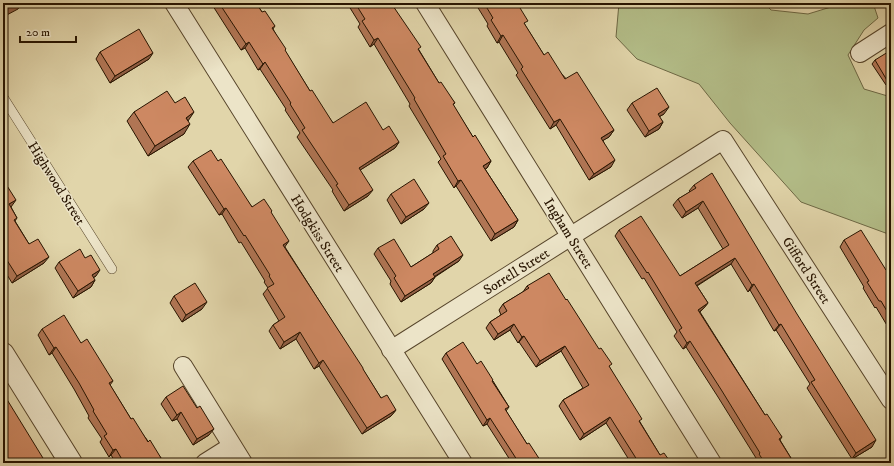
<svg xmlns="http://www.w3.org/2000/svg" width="894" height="466" viewBox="0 0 894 466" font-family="'IM FELL DW Pica',serif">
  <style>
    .green { fill: #b3bd88; stroke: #6d6844 }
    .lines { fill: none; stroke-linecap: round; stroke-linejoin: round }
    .service-casing { stroke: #56442a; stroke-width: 10 }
    .minor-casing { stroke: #56442a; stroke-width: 20 }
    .tertiary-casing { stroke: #56442a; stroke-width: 24 }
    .service { stroke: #ece4c8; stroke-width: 9 }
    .minor { stroke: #ece4c8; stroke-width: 18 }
    .tertiary { stroke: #ece4c8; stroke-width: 22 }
    .wall { fill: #b07554; stroke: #271400 }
    .shaded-wall { fill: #905f45; stroke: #271400 }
    .building { fill: #cd8862; stroke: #271400 }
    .labels { text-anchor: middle; stroke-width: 3; stroke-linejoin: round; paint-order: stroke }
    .street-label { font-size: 14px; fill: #271400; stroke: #ece4c8 }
  </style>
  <rect width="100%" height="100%" fill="#e1d5aa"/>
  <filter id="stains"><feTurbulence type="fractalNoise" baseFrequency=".005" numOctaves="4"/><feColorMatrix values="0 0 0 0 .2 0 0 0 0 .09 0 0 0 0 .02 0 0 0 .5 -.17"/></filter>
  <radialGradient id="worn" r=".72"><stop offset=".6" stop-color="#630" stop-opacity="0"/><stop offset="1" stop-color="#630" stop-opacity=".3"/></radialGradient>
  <path class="green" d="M 619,3 L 764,3 L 771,10 L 808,14 L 844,3 L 873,3 L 878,18 L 864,30 L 848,55 L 864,89 L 891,97 L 891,235 L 801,202 L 730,123 L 699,84 L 637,59 L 616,37 Z"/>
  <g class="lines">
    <g class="service-casing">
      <path id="service" d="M 3,97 L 112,269"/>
    </g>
    <g class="minor-casing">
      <g id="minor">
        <path d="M 174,3 L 463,463"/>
        <path d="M 425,3 L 712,463"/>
        <path d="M 860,53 L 891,33"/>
        <path d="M 391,350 L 723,140 L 891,400"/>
        <path d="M 183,366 L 243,463"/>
        <path d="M 205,463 L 232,446"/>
      </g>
    </g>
    <g class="tertiary-casing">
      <path id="tertiary" d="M 3,354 L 71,463"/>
    </g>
    <use href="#service" class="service"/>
    <use href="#minor" class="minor"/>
    <use href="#tertiary" class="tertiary"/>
  </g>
  <g class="wall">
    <path d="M 211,3 L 256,3 L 262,12 L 275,26 L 273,29 L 285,51 L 310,91 L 333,123 L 383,130 L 399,142 L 395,148 L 360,170 L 368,196 L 344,211 L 332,191 L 333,190 L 297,137 L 300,133 L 285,110 L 286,109 L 260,69 L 258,70 L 245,48 L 241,50 Z"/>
    <path d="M 347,3 L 391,3 L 419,50 L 439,83 L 455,103 L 453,105 L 473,137 L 491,161 L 487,168 L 485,169 L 518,220 L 514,227 L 491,241 L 456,186 L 454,188 L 438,162 L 441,159 L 409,106 L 410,104 L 374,44 L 370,47 L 358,27 L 360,24 Z"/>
    <path d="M 475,3 L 517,3 L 525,25 L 544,55 L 614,130 L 609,137 L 603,140 L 611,167 L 589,180 L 556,125 L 550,129 L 516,75 L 518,73 L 499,42 L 497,43 L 487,26 L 488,24 Z"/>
    <path d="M 100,52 L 149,59 L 110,83 L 96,59 Z"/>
    <path d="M 891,57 L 891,82 L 886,85 L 872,64 L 875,60 Z"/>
    <path d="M 175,103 L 188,121 L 184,134 L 148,156 L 127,121 L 134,112 Z"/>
    <path d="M 632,103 L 664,114 L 659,117 L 663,122 L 659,129 L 645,137 L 627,110 Z"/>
    <path d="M 193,161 L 218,161 L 252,207 L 271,213 L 285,247 L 381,398 L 396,410 L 391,416 L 362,434 L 319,366 L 314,369 L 296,339 L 280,349 L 269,331 L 273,325 L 279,321 L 263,294 L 268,288 L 264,282 L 265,281 L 241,242 L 239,243 L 222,214 L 219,215 L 188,167 Z"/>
    <path d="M 3,181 L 11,207 L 17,218 L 15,221 L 29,244 L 44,263 L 12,283 L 3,268 Z"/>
    <path d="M 694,185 L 872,447 L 852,459 L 807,388 L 810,384 L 776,330 L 774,331 L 750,290 L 748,292 L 731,264 L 697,286 L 708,303 L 703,309 L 700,312 L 765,415 L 782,437 L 780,440 L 794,463 L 757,463 L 755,460 L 756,458 L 718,397 L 686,347 L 683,349 L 674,336 L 677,332 L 644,278 L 642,279 L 615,236 L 619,230 L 680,276 L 723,249 L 698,208 L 682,218 L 673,205 L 678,199 L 690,192 L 689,191 Z"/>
    <path d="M 391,194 L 424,209 L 401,224 L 387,200 Z"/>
    <path d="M 844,240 L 886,270 L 891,272 L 891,332 L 876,307 L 875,308 L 863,288 L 864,287 L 840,247 Z"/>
    <path d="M 437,245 L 459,261 L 435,277 L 431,283 L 401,302 L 390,284 L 391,281 L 374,254 L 378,248 L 411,267 L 433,253 L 433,251 Z"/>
    <path d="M 59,262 L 96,276 L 93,278 L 95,280 L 91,287 L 73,298 L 55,268 Z"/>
    <path d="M 527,286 L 566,300 L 610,368 L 640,422 L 660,455 L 671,463 L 631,463 L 606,423 L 580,440 L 559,406 L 563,400 L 583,388 L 561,351 L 536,367 L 519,342 L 518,343 L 510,330 L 494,340 L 486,328 L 490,322 L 501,315 L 499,310 L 503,304 L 523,292 Z"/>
    <path d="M 174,296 L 202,309 L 182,322 L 170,303 Z"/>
    <path d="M 42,329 L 81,343 L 113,381 L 110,385 L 131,419 L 161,458 L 157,463 L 116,463 L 111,455 L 109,457 L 100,442 L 102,439 L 88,418 L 89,416 L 74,389 L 52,353 L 49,355 L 38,335 Z"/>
    <path d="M 446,353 L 477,364 L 493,381 L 509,407 L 506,411 L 527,444 L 542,463 L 512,463 L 487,424 L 483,426 L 442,359 Z"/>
    <path d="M 166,397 L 197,408 L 209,435 L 193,445 L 177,419 L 172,421 L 161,404 Z"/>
  </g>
  <g class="shaded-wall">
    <path d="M 16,3 L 22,3 L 18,9 L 3,17 L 3,10 Z"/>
    <path d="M 503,35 L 499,42 L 497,43 L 501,36 Z"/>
    <path d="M 378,38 L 374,44 L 370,47 L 374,40 Z"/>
    <path d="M 249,42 L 245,48 L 241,50 L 246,44 Z"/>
    <path d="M 153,53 L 149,59 L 110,83 L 115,76 Z"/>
    <path d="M 265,62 L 260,69 L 258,70 L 263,64 Z"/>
    <path d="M 891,80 L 891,82 L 886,85 L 888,82 Z"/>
    <path d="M 669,107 L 664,114 L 653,120 L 658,114 Z"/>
    <path d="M 194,112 L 188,121 L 186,118 Z"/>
    <path d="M 560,119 L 556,125 L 550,129 L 554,122 Z"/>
    <path d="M 663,122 L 659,129 L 645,137 L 649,131 Z"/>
    <path d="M 190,124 L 184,134 L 148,156 L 155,146 Z"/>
    <path d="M 614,130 L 609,137 L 597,144 L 601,138 Z"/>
    <path d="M 399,142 L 395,148 L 354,174 L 359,168 Z"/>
    <path d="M 615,160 L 611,167 L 589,180 L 594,174 Z"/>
    <path d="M 491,161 L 487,168 L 479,173 L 483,166 Z"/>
    <path d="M 461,180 L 456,186 L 454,188 L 458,181 Z"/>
    <path d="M 373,190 L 368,196 L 344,211 L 349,205 Z"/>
    <path d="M 16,200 L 11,207 L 4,211 L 9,204 Z"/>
    <path d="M 703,201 L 698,208 L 682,218 L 686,212 Z"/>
    <path d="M 429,203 L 424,209 L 401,224 L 406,217 Z"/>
    <path d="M 226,208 L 222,214 L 219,215 L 224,209 Z"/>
    <path d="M 518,220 L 514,227 L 491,241 L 495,234 Z"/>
    <path d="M 289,241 L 284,248 L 283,245 Z"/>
    <path d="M 463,255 L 459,261 L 429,280 L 433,274 Z"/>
    <path d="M 49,257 L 44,263 L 12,283 L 17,276 Z"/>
    <path d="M 735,258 L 731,264 L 691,289 L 695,283 Z"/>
    <path d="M 100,270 L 96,276 L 87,281 L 92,275 Z"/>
    <path d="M 435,277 L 431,283 L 401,302 L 405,296 Z"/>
    <path d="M 95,280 L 91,287 L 73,298 L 78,291 Z"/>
    <path d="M 754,284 L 750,290 L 748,292 L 752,285 Z"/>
    <path d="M 207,302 L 202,309 L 182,322 L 186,315 Z"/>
    <path d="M 708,303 L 703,309 L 694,316 L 698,310 Z"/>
    <path d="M 514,324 L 510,330 L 494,340 L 498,334 Z"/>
    <path d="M 781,324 L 776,330 L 774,331 L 779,325 Z"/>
    <path d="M 300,332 L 296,339 L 280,349 L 284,342 Z"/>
    <path d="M 524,336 L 519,342 L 518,343 L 522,337 Z"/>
    <path d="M 690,341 L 686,347 L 683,349 L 687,343 Z"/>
    <path d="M 565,346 L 561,351 L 536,367 L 540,361 Z"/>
    <path d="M 56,347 L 52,353 L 49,355 L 54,348 Z"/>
    <path d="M 323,360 L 319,366 L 314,369 L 319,363 Z"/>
    <path d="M 396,410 L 391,416 L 362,434 L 367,428 Z"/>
    <path d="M 181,412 L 177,419 L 172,421 L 177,415 Z"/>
    <path d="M 610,417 L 606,423 L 580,440 L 584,434 Z"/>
    <path d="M 490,418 L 487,424 L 483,426 L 487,420 Z"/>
    <path d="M 214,429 L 209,435 L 193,445 L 197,439 Z"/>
    <path d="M 876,440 L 872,447 L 852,459 L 856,453 Z"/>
    <path d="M 116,449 L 111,455 L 109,457 L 113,450 Z"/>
    <path d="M 161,458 L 157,463 L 152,463 Z"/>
  </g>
  <g class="building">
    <path d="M 3,3 L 16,3 L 3,10 Z"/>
    <path d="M 219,3 L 256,3 L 262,12 L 265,11 L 275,26 L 272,28 L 286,49 L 285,50 L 310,91 L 312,90 L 333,123 L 366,102 L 383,130 L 389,126 L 399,142 L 359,168 L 373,190 L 349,205 L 336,185 L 338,184 L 302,130 L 305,128 L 290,104 L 291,103 L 265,62 L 263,64 L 249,42 L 246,44 Z"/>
    <path d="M 355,3 L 391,3 L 421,47 L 418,49 L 439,83 L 441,82 L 455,103 L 453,104 L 473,137 L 475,135 L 491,161 L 483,166 L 518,220 L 495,234 L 461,180 L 458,181 L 443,156 L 446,154 L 414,99 L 415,98 L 378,38 L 374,40 L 362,21 L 365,19 Z"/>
    <path d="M 484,3 L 517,3 L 528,21 L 524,23 L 544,55 L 548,52 L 565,79 L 577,72 L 614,130 L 601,138 L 615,160 L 594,174 L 560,119 L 554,122 L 521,69 L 523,67 L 503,35 L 501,36 L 491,20 L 493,18 Z"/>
    <path d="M 139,29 L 153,53 L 115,76 L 100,52 Z"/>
    <path d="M 888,52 L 891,57 L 891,80 L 888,82 L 875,60 Z"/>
    <path d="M 657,88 L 669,107 L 658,114 L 663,122 L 649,131 L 632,103 Z"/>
    <path d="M 167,91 L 175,103 L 185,97 L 194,112 L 186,118 L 190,124 L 155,146 L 134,112 Z"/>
    <path d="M 211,150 L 218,161 L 221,159 L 252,207 L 264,199 L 272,211 L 271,212 L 289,241 L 283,245 L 363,368 L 363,369 L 381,398 L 387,395 L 396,410 L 367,428 L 323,360 L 319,363 L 300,332 L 284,342 L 273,325 L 285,317 L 267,288 L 274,284 L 269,276 L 270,275 L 245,235 L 244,236 L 226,208 L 224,209 L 193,161 Z"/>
    <path d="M 712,173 L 797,314 L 876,440 L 856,453 L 811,382 L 815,380 L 781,324 L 779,325 L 754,284 L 752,285 L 735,258 L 695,283 L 708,303 L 698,310 L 765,415 L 767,414 L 782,437 L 779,439 L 794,463 L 765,463 L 759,454 L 760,453 L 722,391 L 690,341 L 687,343 L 679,330 L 682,328 L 648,272 L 647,273 L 619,230 L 641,216 L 680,276 L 729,245 L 703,201 L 686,212 L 678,199 L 696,188 L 694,185 Z"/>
    <path d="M 414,179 L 429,203 L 406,217 L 391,194 Z"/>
    <path d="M 3,181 L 4,181 L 16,200 L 9,204 L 17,218 L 14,220 L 29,244 L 38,239 L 49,257 L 17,276 L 3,254 Z"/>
    <path d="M 861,230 L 886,270 L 889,269 L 891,272 L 891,318 L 881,301 L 879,301 L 867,282 L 869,281 L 844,240 Z"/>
    <path d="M 451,236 L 463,255 L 433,274 L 435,277 L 405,296 L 394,278 L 396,276 L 378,248 L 394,239 L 411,267 L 439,249 L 437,245 Z"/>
    <path d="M 80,249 L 85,258 L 91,255 L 100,270 L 92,275 L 95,280 L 78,291 L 59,262 Z"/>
    <path d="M 549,273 L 566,300 L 567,299 L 599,349 L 601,348 L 612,364 L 609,366 L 642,419 L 639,421 L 660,455 L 664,453 L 671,463 L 639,463 L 610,417 L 584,434 L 563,400 L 589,385 L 565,346 L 540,361 L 524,336 L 522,337 L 514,324 L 498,334 L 490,322 L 507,311 L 503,304 L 529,288 L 527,286 Z"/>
    <path d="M 195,283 L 207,302 L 186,315 L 174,296 Z"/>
    <path d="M 64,315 L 81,343 L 87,339 L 113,381 L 109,383 L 131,419 L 133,418 L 148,442 L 150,440 L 161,458 L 152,463 L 124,463 L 116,449 L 113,450 L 104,436 L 107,434 L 93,411 L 94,410 L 79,383 L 56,347 L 54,348 L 42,329 Z"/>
    <path d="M 463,342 L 477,364 L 481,361 L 493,380 L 492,381 L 509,407 L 505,409 L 527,444 L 529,443 L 542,463 L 519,463 L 490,418 L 487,420 L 446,353 Z"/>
    <path d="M 183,386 L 197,408 L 200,406 L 214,429 L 197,439 L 181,412 L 177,415 L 166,397 Z"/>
    <path d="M 3,393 L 46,463 L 3,463 Z"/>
    <path d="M 326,460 L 328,463 L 322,463 Z"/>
  </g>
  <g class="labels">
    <g class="street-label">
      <text transform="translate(57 183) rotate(58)" y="5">Highwood Street</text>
      <text transform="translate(318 233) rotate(58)" y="5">Hodgkiss Street</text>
      <text transform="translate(569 233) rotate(58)" y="5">Ingham Street</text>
      <text transform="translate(807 270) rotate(57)" y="5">Gifford Street</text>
      <text transform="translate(516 271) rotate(-32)" y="5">Sorrell Street</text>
    </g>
  </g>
  <rect width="894" height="466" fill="none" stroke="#e1d5aa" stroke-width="16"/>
  <rect x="4" y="4" width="886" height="458" fill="none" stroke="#271400" stroke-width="2"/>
  <rect x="8" y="8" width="878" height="450" fill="none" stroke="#271400"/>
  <path d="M20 36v6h56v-6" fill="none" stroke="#271400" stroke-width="2"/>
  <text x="26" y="36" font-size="12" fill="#271400" stroke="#ece4c8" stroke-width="3" paint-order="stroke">20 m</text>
  <rect width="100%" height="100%" filter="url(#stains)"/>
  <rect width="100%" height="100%" fill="url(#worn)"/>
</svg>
